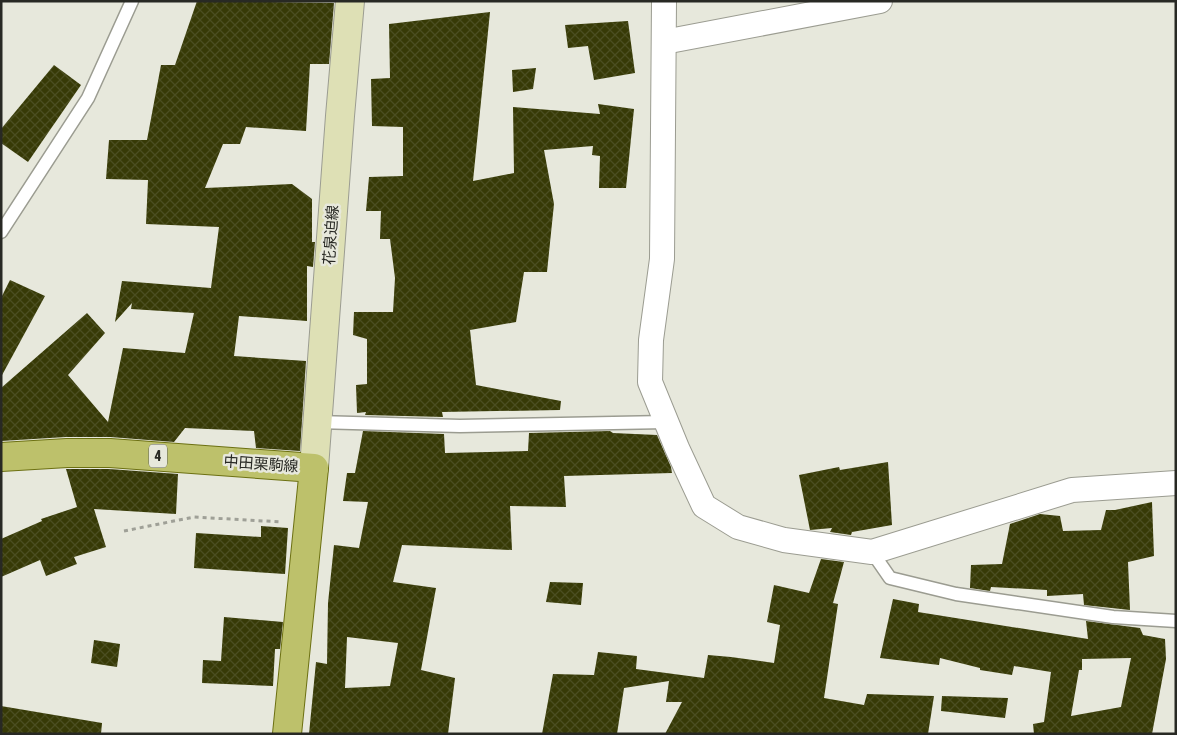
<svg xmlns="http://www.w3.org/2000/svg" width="1177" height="735" viewBox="0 0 1177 735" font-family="'Asap Condensed','Noto Sans JP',sans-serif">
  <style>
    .building { fill: url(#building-cross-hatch); fill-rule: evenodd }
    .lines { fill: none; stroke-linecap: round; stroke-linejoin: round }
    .lane-casing { stroke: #9b9c91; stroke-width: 15 }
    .street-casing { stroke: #9b9c91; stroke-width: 26 }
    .secondary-casing { stroke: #9b9c91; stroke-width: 30 }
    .primary-casing { stroke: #6c7012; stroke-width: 30 }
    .path { stroke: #9fa097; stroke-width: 3; stroke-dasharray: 4 4; stroke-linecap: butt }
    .lane { stroke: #fff; stroke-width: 12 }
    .street { stroke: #fff; stroke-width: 24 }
    .secondary { stroke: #dee0b5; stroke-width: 28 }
    .primary { stroke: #bdc16b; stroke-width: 28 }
    .labels { text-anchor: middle; stroke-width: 5; stroke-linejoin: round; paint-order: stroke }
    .shield { fill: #e7e8dc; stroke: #61625b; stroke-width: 1 }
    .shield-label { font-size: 14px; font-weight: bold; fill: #282924 }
    .street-label { font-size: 15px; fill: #282924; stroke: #e7e8dc }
  </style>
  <defs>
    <pattern id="building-cross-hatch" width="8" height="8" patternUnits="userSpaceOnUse" patternTransform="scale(1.25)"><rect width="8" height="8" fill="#373a06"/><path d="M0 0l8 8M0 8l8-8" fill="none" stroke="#4b4e21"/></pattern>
  </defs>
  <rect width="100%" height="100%" fill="#e7e8dc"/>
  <g class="building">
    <path d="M 197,1 L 334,3 L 329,64 L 310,64 L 306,131 L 246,127 L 240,144 L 223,144 L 205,188 L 292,184 L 312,199 L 312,242 L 315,242 L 313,267 L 307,266 L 307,321 L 239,316 L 234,356 L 306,361 L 300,451 L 256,448 L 254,431 L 185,428 L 174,442 L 110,437 L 66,437 L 1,441 L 1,388 L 87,313 L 105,333 L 68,375 L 108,422 L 123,348 L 185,353 L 194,313 L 131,309 L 132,303 L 115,322 L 122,281 L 211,288 L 219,227 L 146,224 L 148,180 L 106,179 L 109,140 L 147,140 L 161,65 L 175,65 Z"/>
    <path d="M 490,12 L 473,181 L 514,173 L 513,107 L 600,114 L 598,104 L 634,109 L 626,188 L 599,188 L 600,156 L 592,155 L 593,146 L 544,150 L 554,204 L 547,272 L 524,272 L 516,322 L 470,330 L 476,385 L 561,401 L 560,410 L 442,412 L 443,417 L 365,415 L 366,412 L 357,413 L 356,385 L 367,384 L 367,339 L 353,335 L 354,312 L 393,312 L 395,278 L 390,239 L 380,239 L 381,211 L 366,211 L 369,177 L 403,176 L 403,127 L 372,126 L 371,79 L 390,78 L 389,24 Z"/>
    <path d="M 628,21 L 635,73 L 594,80 L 588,46 L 568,48 L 565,25 Z"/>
    <path d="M 54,65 L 81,85 L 28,162 L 1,143 L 1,129 Z"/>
    <path d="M 536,68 L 533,89 L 513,92 L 512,70 Z"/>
    <path d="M 10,280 L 45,296 L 1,377 L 1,298 Z"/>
    <path d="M 363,431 L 444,434 L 445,453 L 528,451 L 529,433 L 610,431 L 613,433 L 657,435 L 671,467 L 672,473 L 564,476 L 566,507 L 510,506 L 512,550 L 402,545 L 393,582 L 436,588 L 421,670 L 455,678 L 448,734 L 309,734 L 316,662 L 327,664 L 328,603 L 334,545 L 359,548 L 368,502 L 343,501 L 347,473 L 355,473 ZM 347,637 L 398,643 L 390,686 L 345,688 Z"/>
    <path d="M 888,462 L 892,525 L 852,532 L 851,535 L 830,532 L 832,528 L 810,530 L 799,475 L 839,467 L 840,470 Z"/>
    <path d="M 66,469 L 109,469 L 178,474 L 176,514 L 94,509 L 106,547 L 74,557 L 77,564 L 46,576 L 40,560 L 1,577 L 1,539 L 42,521 L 41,519 L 77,507 Z"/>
    <path d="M 1152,502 L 1154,556 L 1128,562 L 1130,610 L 1084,605 L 1083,594 L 1047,596 L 1047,590 L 991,587 L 990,591 L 970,588 L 971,565 L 1002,564 L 1010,524 L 1040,514 L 1060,516 L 1063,531 L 1101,530 L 1106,510 L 1115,510 Z"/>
    <path d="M 261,526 L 288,528 L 285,574 L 194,568 L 196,533 L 261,537 Z"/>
    <path d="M 821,559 L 844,562 L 833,603 L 838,604 L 824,698 L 864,705 L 867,694 L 934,696 L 928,734 L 665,734 L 682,702 L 666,702 L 669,681 L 624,688 L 617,734 L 542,734 L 553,674 L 594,675 L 598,652 L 637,656 L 636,669 L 704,678 L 708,655 L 731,657 L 774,663 L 780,625 L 767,622 L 774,585 L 809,593 Z"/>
    <path d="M 550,582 L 583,583 L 581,605 L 546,602 Z"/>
    <path d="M 893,599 L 919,604 L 918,612 L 1088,639 L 1086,621 L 1140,628 L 1143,635 L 1165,639 L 1166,659 L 1152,734 L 1034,734 L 1033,724 L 1044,722 L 1051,672 L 1014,666 L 1012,675 L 980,670 L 980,668 L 940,658 L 939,665 L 880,658 ZM 1131,658 L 1121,707 L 1071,716 L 1079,670 L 1082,670 L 1082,659 Z"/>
    <path d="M 224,617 L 283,622 L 280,649 L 275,649 L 273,686 L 202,683 L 203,660 L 221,661 Z"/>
    <path d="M 94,640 L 120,644 L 117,667 L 91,663 Z"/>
    <path d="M 942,696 L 1008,698 L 1005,718 L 941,711 Z"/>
    <path d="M 1,706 L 102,723 L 101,734 L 1,734 Z"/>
  </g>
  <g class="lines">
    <g class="lane-casing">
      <g id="lane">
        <path d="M 1,232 L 88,98 L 132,1"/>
        <path d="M 317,422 L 460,426 L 666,422"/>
        <path d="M 872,552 L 890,578 L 956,594 L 1113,617 L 1176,621"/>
      </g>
    </g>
    <g class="street-casing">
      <g id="street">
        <path d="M 664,1 L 662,259 L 651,340 L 650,382 L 677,448 L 704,506 L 738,527 L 784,540 L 872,552 L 1072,490 L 1176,483"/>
        <path d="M 664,42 L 880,1"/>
      </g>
    </g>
    <g class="secondary-casing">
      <path id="secondary" d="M 314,468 L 340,116 L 350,1"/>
    </g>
    <g class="primary-casing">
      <path id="primary" d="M 1,457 L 67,453 L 110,453 L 314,468 L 287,734"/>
    </g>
    <path class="path" d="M 124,531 L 194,517 L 282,522"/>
    <use href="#lane" class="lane"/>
    <use href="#street" class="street"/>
    <use href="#secondary" class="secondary"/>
    <use href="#primary" class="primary"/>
  </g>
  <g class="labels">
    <rect class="shield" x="149" y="444.5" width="18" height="23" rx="4"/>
    <g class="shield-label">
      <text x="158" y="461">4</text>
    </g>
    <g class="street-label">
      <text transform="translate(331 235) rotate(-86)" y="5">花泉迫線</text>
      <text transform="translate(261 464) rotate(4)" y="5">中田栗駒線</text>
    </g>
  </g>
  <rect width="1177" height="735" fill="none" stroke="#282924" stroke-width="5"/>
</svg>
